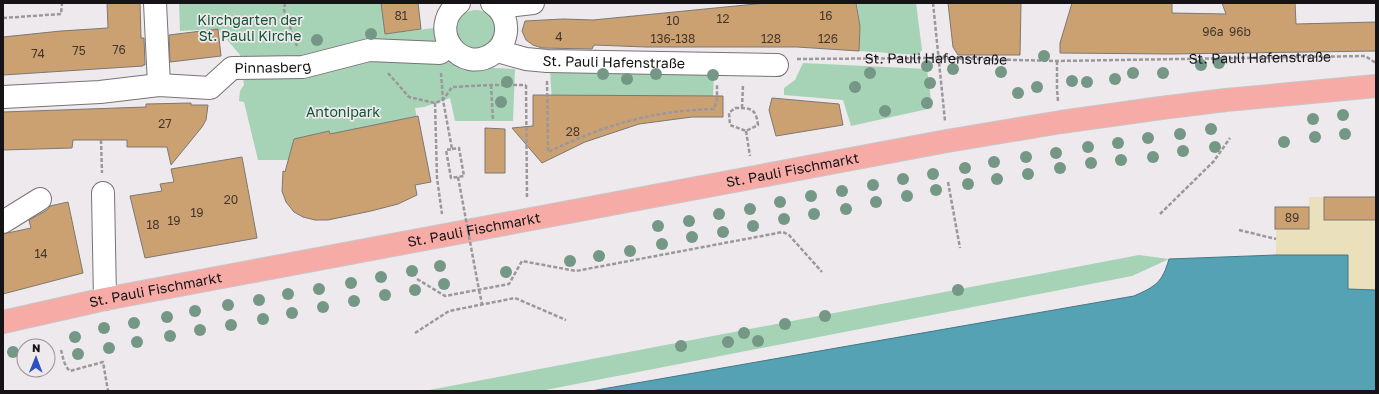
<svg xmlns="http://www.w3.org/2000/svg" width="1379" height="394" viewBox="0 0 1379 394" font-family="'Golos Text',sans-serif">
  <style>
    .green { fill: #a6d3b5 }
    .sand { fill: #eae1bc }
    .water { fill: #56a2b5; stroke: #427785 }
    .building { fill: #cca172; stroke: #7c7874 }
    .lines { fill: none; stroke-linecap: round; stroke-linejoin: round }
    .minor-casing { stroke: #777377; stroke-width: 24 }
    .major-casing { stroke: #c7c6c7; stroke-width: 24 }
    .path { stroke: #9b989b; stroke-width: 2.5; stroke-dasharray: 4 2; stroke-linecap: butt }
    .minor { stroke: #fff; stroke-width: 22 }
    .major { stroke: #f7aba6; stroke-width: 22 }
    .path-bridge { stroke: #9b989b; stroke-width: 2.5; stroke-dasharray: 4 2; stroke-linecap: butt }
    .tree { fill: #749786 }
    .labels { text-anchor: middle; stroke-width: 3.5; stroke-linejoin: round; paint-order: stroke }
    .number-label { font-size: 12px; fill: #43362c }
    .park-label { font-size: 14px; fill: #115431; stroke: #ede9ed }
    .street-label { font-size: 14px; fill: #151315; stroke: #ede9ed }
  </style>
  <rect width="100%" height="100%" fill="#ede9ed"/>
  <g class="green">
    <path d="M 179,3 L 381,3 L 385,34 L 434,28 L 442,48 L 472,67 L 515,69 L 513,121 L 455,121 L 450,98 L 424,107 L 415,108 L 428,180 L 290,160 L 258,160 L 244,102 L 239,101 L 240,91 L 244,85 L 240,55 L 218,29 L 180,31 Z"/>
    <path d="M 857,3 L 916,3 L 922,50 L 918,55 L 859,51 L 860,26 Z"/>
    <circle cx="476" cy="29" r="19"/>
    <path d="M 803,63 L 927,69 L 932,108 L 851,126 L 843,100 L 784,95 L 784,88 L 795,80 Z"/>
    <path d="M 550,70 L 714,72 L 713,96 L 711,96 L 708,103 L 552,103 Z"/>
    <path d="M 1139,255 L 1169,259 L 1132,276 L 540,391 L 424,391 Z"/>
  </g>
  <path class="sand" d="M 1309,197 L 1324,197 L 1376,220 L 1376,290 L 1348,290 L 1348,255 L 1276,255 L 1276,229 L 1309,229 Z"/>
  <path class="water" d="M 1276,255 L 1348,255 L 1348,289 L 1376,290 L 1376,391 L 591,391 L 1134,296 C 1156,286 1162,283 1169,259 Z"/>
  <g class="building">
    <path d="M 107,3 L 140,3 L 141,38 L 144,38 L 145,65 L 143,65 L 143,66 L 3,75 L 3,37 L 61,31 L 108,28 Z"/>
    <path d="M 381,3 L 418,3 L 421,29 L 385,34 Z"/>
    <path d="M 766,3 L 856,3 L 860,26 L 859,51 L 797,47 L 646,47 L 594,45 L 592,49 L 542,48 L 533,45 L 526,40 L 522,31 L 525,21 L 563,19 L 593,20 Z"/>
    <path d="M 948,3 L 1021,3 L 1020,55 L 958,55 L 953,47 Z"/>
    <path d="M 1072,3 L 1172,3 L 1172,13 L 1226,14 L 1222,3 L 1295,3 L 1296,24 L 1376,22 L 1376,51 L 1171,54 L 1060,53 L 1060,43 Z"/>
    <path d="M 218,29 L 221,56 L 170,62 L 169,35 Z"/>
    <path d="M 533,95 L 723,96 L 723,117 L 692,117 L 639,124 L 585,142 L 542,163 L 512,128 L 533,126 Z"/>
    <path d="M 772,98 L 839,104 L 843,125 L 776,136 L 769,110 Z"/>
    <path d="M 191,103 L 191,105 L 208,105 L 206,120 L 202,127 L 171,165 L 167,147 L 127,147 L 127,140 L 73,140 L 72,148 L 3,150 L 3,112 L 146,107 L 146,104 Z"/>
    <path d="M 418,116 L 431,182 L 415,185 L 417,195 L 398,204 L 371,211 L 328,220 L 315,220 L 303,217 L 294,212 L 286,202 L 282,191 L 283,171 L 285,172 L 294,139 L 329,131 L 330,134 Z"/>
    <path d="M 485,128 L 505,129 L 505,173 L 485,173 Z"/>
    <path d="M 242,157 L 257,238 L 145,258 L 130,196 L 162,191 L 160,184 L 174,182 L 171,169 Z"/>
    <rect x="1324" y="197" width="52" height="23"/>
    <path d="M 68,202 L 83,273 L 3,294 L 3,234 L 31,228 L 29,220 L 47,210 L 50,206 Z"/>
    <rect x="1275" y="207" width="34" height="22"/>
  </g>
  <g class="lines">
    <g class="minor-casing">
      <g id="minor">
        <path d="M 155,3 L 159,85"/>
        <path d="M 459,3 C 425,29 461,77 494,53 C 501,48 505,40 506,32 C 507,20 502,10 492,3"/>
        <path d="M 498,7 L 533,3"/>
        <path id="s2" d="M 497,51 L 526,59 L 547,61 L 777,65"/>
        <path id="s3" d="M 3,97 L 100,92 L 159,85 L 210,88 L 232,68 L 303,67 L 369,50 L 440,53 L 449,45"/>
        <path d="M 103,193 L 105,299"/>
        <path d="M 3,222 L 40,199"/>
      </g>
    </g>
    <g class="major-casing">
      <g id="major">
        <path id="s4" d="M 3,322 L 105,299 L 947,141 L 1061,122 L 1161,108 L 1226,100 L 1376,86"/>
      </g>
    </g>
    <g class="path">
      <path d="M 285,3 L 284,10 L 297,46"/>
      <path d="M 933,3 L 945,121"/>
      <path d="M 3,18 L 61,14 L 62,3"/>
      <path id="s1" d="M 797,59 L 938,58 L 1057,61 L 1365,56 L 1376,63"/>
      <path d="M 1057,61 L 1057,89 L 1058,101"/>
      <path d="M 388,73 L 409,97 L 435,103 L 443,100 L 452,87 L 491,85 L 526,85"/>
      <path d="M 441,73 L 443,100 L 452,149 L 446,150 L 451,178 L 464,176 L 459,148 L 452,149"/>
      <path d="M 547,81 L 548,152 C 605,125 650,111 714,109 L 717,100 L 717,85"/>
      <path d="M 491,85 L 493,121"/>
      <path d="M 526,85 L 527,198"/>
      <path d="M 435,103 L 437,178 L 442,214"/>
      <path d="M 735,108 C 751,108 756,108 758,125 L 746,131 L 730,125 L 729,113 Z"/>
      <path d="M 742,108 L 743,85"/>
      <path d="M 746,131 L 750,156"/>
      <path d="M 101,140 L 102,173"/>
      <path d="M 948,182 L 960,248"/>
      <path d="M 1160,214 L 1214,161 L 1230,138"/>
      <path d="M 1239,230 L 1276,239"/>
      <path d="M 417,279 L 445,296 L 509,284 L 522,261 L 576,271 L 783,232 L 789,235 L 822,272"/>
      <path d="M 479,290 L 482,304"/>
      <path d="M 415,333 L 449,311 L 515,298 L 566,320"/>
      <path d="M 61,350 C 63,357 64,366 70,371 L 103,362 L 108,391"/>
    </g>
    <use href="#minor" class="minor"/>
    <use href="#major" class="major"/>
    <path class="path-bridge" d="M 458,177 L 479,290"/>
  </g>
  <g class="tree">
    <circle cx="371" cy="34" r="6"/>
    <circle cx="317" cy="40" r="6"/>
    <circle cx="1044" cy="56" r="6"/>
    <circle cx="1219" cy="63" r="6"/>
    <circle cx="1201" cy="65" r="6"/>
    <circle cx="927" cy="66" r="6"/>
    <circle cx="953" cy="69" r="6"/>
    <circle cx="1001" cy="72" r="6"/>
    <circle cx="870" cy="73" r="6"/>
    <circle cx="1133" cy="73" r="6"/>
    <circle cx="1163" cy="73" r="6"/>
    <circle cx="603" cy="74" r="6"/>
    <circle cx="656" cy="74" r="6"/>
    <circle cx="713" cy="75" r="6"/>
    <circle cx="627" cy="79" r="6"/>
    <circle cx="1115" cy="79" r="6"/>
    <circle cx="1072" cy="81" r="6"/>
    <circle cx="507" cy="82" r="6"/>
    <circle cx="1087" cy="82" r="6"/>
    <circle cx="930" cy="83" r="6"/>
    <circle cx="855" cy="87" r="6"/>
    <circle cx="1037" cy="87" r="6"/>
    <circle cx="1018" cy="93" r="6"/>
    <circle cx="501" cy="102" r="6"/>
    <circle cx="927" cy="103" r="6"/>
    <circle cx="885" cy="111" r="6"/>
    <circle cx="1343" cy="115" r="6"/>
    <circle cx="1313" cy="119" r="6"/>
    <circle cx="1211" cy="129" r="6"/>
    <circle cx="1180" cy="134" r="6"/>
    <circle cx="1345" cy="134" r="6"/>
    <circle cx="1315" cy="137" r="6"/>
    <circle cx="1148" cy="138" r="6"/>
    <circle cx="1284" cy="142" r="6"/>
    <circle cx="1118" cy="143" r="6"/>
    <circle cx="1088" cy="147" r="6"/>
    <circle cx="1215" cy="147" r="6"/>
    <circle cx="1183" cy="151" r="6"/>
    <circle cx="1056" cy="153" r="6"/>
    <circle cx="1026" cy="157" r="6"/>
    <circle cx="1153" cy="157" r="6"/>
    <circle cx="1121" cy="160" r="6"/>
    <circle cx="994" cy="162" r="6"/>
    <circle cx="1091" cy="163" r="6"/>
    <circle cx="965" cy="168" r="6"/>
    <circle cx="1060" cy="168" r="6"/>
    <circle cx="933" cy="174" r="6"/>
    <circle cx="1028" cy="174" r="6"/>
    <circle cx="903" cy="179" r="6"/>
    <circle cx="997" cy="179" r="6"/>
    <circle cx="968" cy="184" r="6"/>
    <circle cx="873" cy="185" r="6"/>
    <circle cx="936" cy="190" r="6"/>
    <circle cx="842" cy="191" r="6"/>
    <circle cx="811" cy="196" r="6"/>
    <circle cx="907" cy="196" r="6"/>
    <circle cx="780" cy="202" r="6"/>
    <circle cx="876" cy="202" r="6"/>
    <circle cx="750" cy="209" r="6"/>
    <circle cx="846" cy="209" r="6"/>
    <circle cx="719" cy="214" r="6"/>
    <circle cx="814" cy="214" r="6"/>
    <circle cx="784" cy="219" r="6"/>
    <circle cx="689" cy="221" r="6"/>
    <circle cx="658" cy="226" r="6"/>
    <circle cx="753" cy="226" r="6"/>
    <circle cx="723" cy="232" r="6"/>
    <circle cx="692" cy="237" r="6"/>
    <circle cx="662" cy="244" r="6"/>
    <circle cx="630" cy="251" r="6"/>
    <circle cx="599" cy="256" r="6"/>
    <circle cx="570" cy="261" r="6"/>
    <circle cx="440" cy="266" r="6"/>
    <circle cx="412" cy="271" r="6"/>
    <circle cx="506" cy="272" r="6"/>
    <circle cx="381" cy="277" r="6"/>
    <circle cx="351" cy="283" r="6"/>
    <circle cx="444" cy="284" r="6"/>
    <circle cx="319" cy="289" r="6"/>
    <circle cx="415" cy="290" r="6"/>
    <circle cx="958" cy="290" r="6"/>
    <circle cx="288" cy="294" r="6"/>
    <circle cx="385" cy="295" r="6"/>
    <circle cx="259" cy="300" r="6"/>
    <circle cx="354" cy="301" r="6"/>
    <circle cx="228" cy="305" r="6"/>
    <circle cx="323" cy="307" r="6"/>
    <circle cx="195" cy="311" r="6"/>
    <circle cx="292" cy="313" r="6"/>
    <circle cx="825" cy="316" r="6"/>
    <circle cx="167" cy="317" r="6"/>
    <circle cx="263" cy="319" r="6"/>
    <circle cx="134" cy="323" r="6"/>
    <circle cx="785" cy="324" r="6"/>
    <circle cx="231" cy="325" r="6"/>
    <circle cx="104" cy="328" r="6"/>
    <circle cx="200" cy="330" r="6"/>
    <circle cx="744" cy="333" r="6"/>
    <circle cx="170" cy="336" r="6"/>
    <circle cx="75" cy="337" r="6"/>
    <circle cx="758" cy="341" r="6"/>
    <circle cx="137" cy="342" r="6"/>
    <circle cx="728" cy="342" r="6"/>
    <circle cx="681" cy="346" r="6"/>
    <circle cx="109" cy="348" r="6"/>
    <circle cx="13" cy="352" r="6"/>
    <circle cx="78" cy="354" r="6"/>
  </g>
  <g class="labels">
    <g class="number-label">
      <text x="401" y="20">81</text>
      <text x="826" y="20">16</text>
      <text x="723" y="23">12</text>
      <text x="673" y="25">10</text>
      <text x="1213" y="36">96a</text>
      <text x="1240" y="36">96b</text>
      <text x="559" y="41">4</text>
      <text x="673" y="43">136-138</text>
      <text x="771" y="43">128</text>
      <text x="828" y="43">126</text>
      <text x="119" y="54">76</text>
      <text x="79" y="55">75</text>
      <text x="38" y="58">74</text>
      <text x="165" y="128">27</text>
      <text x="573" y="136">28</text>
      <text x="231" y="204">20</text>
      <text x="197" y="217">19</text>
      <text x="1292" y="222">89</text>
      <text x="174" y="225">19</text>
      <text x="153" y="229">18</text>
      <text x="41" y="258">14</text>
    </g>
    <g class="park-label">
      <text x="250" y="25">Kirchgarten der<tspan x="250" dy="16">St. Pauli Kirche</tspan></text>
      <text x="343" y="117">Antonipark</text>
    </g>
    <g class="street-label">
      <text dy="5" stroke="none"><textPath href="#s1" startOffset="463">St. Pauli Hafenstraße</textPath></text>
      <text dy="5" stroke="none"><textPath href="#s1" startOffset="139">St. Pauli Hafenstraße</textPath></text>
      <text dy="5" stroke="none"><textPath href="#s2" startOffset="118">St. Pauli Hafenstraße</textPath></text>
      <text dy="5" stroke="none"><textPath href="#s3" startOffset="278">Pinnasberg</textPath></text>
      <text dy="5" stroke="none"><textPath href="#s4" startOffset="804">St. Pauli Fischmarkt</textPath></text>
      <text dy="5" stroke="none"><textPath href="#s4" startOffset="480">St. Pauli Fischmarkt</textPath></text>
      <text dy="5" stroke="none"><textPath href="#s4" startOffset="156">St. Pauli Fischmarkt</textPath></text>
    </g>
  </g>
  <rect width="1379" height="394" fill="none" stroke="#151315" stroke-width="8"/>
  <g transform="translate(36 358) rotate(1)"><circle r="19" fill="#ede9ed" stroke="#979397"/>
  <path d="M0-3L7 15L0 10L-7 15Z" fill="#2e50c1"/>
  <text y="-6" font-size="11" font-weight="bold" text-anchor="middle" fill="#151315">N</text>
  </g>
</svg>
